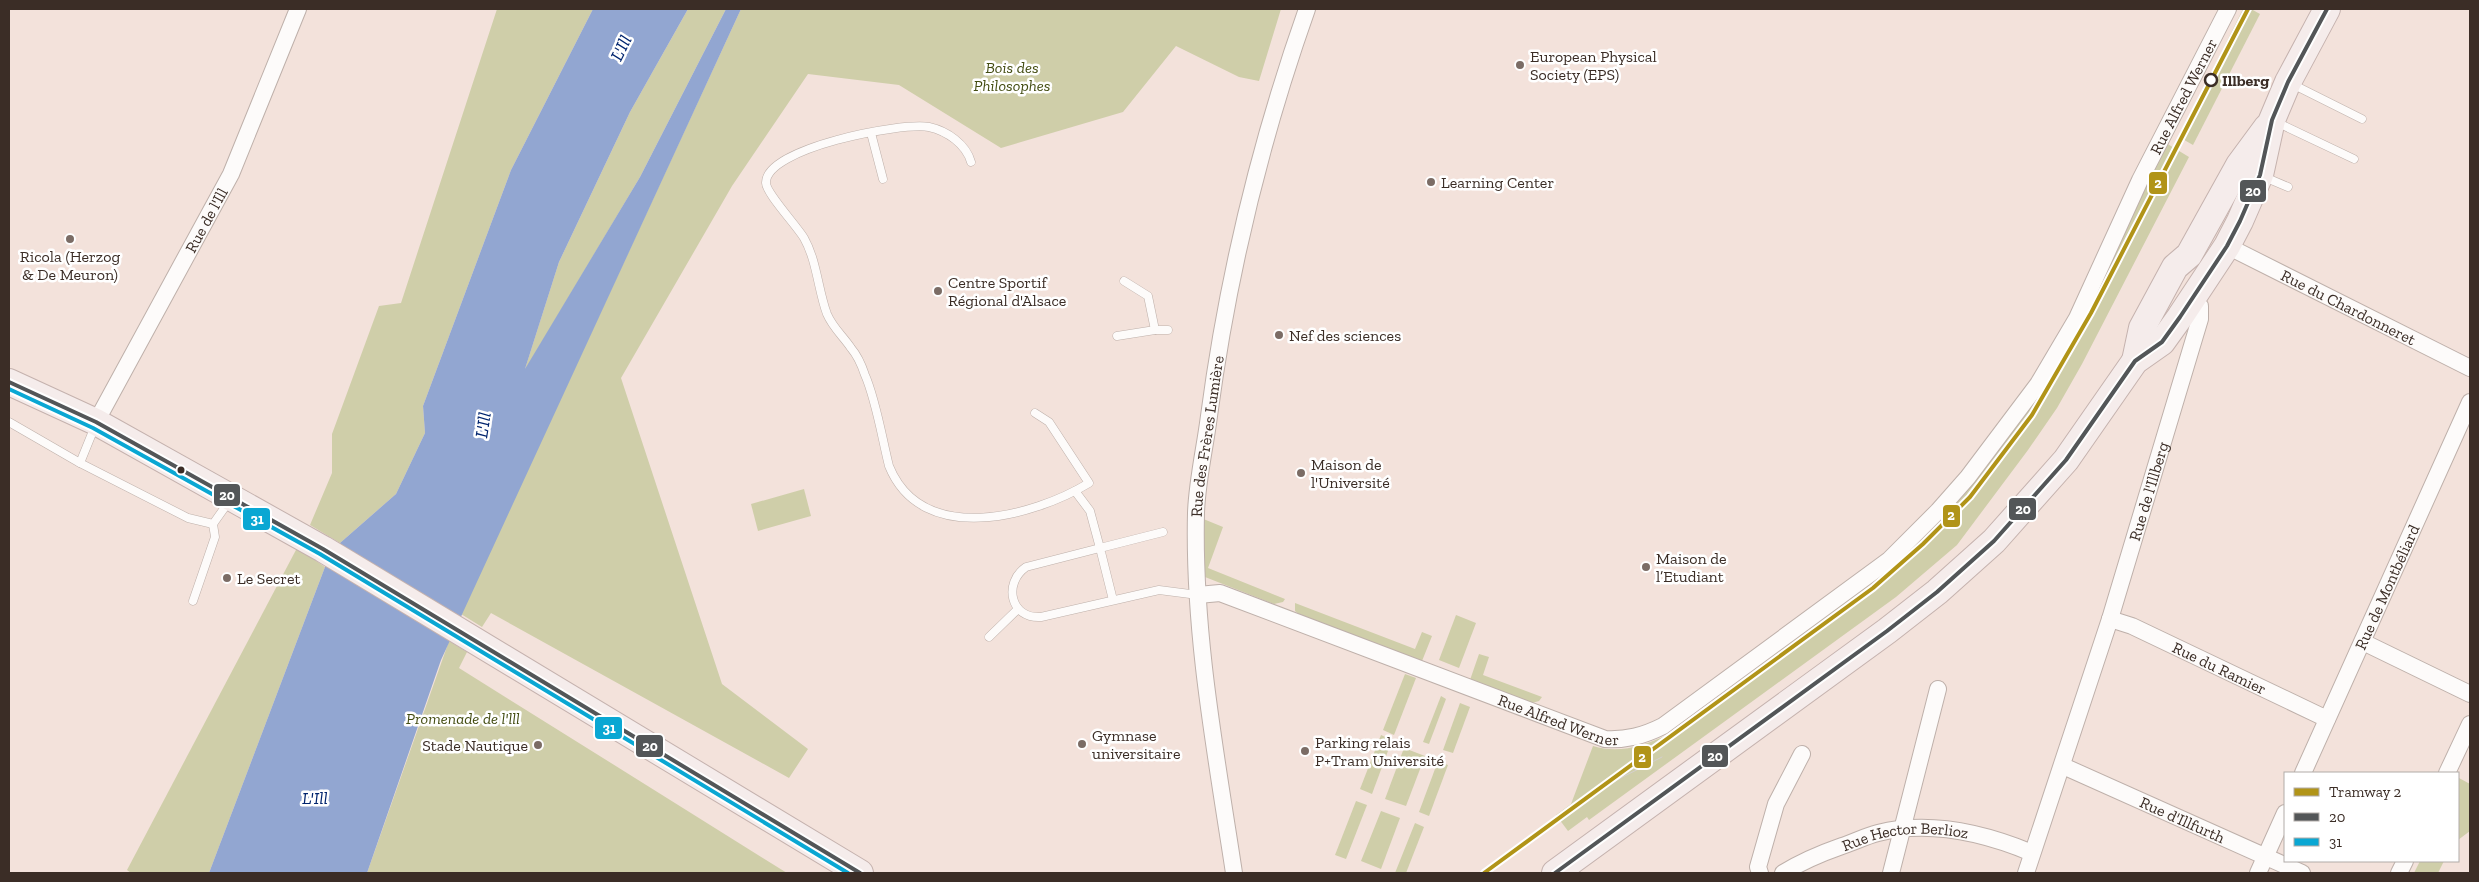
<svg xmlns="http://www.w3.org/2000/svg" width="2479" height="882" viewBox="0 0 2479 882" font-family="'Zilla Slab',serif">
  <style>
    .green { fill: #cfcea9 }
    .water { fill: #92a6d1 }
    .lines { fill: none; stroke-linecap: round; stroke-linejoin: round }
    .lane-casing { stroke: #beb0aa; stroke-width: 9 }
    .street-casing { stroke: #beb0aa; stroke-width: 18 }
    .primary-casing { stroke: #c5b2ae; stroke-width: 28 }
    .lane { stroke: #fdfbfa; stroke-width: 8 }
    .street { stroke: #fdfbfa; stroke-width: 16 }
    .primary { stroke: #f5eceb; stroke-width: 26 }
    .tram { stroke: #d4cfcd; stroke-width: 1 }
    .bus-1-casing { stroke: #fff; stroke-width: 8 }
    .bus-2-casing { stroke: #fff; stroke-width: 8 }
    .bus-1 { stroke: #535658; stroke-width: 4 }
    .bus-2 { stroke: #0aa7d3; stroke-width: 4 }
    .tram-1-casing { stroke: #fff; stroke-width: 8 }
    .tram-1 { stroke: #b19418; stroke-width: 4 }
    .poi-dot { fill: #7b6c65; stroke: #fff; stroke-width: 2 }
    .stop-dot { fill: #fff; stroke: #3b2d26; stroke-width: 2.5 }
    .bus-dot { fill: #3b2d26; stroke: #fff; stroke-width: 2 }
    .labels { text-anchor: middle; stroke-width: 5; stroke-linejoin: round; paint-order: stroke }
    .poi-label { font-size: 16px; fill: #3b2d26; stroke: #fff; text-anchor: start }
    .park-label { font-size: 16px; font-style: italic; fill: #434c11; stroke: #fff }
    .stop-label { font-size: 16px; font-weight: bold; fill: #3b2d26; stroke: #fff; text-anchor: start }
    .street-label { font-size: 16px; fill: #3b2d26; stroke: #fff }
    .water-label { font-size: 18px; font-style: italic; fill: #00246e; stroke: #fff }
    .line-badge { stroke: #fff; stroke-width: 2 }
    .badge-label { font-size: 14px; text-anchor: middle; font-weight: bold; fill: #fff }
  </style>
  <rect width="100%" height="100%" fill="#f3e2db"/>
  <g class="green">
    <path d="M 497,9 L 593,9 L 511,170 L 423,406 L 425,433 L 396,494 L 340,543 L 310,525 L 332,473 L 332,434 L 379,306 L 401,303 Z"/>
    <path d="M 688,9 L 726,9 L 640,177 L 524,372 L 559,262 L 630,112 Z"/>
    <path d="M 741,9 L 1281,9 L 1259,81 L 1239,77 L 1176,46 L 1123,112 L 1001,148 L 899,85 L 808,74 L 732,186 L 621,378 L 722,684 L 808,749 L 789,778 L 491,613 L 482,627 L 461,614 Z"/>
    <path d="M 2243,9 L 2251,9 L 2260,14 L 2193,145 L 2179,137 Z"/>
    <path d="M 2166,143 L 2189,157 L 2082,364 L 2057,408 L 2028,450 L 1957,545 L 1896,597 L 1589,820 L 1587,817 L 1568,831 L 1556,815 L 1571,804 L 1593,746 C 1619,754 1643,746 1667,735 L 1868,585 L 2000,446 Z"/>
    <path d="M 804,489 L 811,516 L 758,531 L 751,504 Z"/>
    <path d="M 1201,518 L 1223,527 L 1208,568 L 1285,599 L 1283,602 L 1274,604 L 1205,577 L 1200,569 Z"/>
    <path d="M 297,548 L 325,567 L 209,873 L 131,873 L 127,870 Z"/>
    <path d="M 1295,603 L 1415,649 L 1422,632 L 1432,636 L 1422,661 L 1299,614 L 1295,611 Z"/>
    <path d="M 1456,615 L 1476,623 L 1459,668 L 1439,660 Z"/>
    <path d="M 449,641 L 467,652 L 459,668 L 787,873 L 367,873 Z"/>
    <path d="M 1479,654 L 1489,657 L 1483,675 L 1542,697 L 1539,701 L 1532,703 L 1470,680 Z"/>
    <path d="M 1405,674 L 1416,678 L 1394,735 L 1383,730 Z"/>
    <path d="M 1441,696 L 1446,699 L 1429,744 L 1423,742 Z"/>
    <path d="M 1460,703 L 1470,707 L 1453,753 L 1443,750 Z"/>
    <path d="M 1381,735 L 1392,740 L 1372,794 L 1360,789 Z"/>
    <path d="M 1404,748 L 1425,756 L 1406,806 L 1385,799 Z"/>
    <path d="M 1438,761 L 1448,765 L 1429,816 L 1419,812 Z"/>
    <path d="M 2459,778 L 2470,784 L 2470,831 L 2458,840 Z"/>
    <path d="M 1356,801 L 1367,805 L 1346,859 L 1335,855 Z"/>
    <path d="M 1381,811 L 1400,818 L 1381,869 L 1361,861 Z"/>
    <path d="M 1415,823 L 1424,827 L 1406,873 L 1395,873 Z"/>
    <path d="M 2420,861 L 2444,861 L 2438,873 L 2414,873 Z"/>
  </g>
  <path class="water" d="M 593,9 L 688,9 L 630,112 L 559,262 L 525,369 L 640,177 L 726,9 L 741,9 L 441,660 L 367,873 L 209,873 L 325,567 L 340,543 L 396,494 L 425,433 L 423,406 L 511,170 Z"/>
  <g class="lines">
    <g class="lane-casing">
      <g id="lane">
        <path d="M 2292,84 L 2362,119"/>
        <path d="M 2276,122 L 2354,159"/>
        <path d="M 871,133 L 883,179"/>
        <path d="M 971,162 C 966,144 947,131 929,127 C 901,122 765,148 766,183 C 766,193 797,226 804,238 C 817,261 818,290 827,314 C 833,328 843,336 851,348 C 857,355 862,366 865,375 C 876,400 882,438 889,466 C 922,547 1033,517 1089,483 L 1049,422 L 1035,413"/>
        <path d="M 2262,176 L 2288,187"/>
        <path d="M 1124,281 L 1148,296 L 1155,330"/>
        <path d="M 1117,336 L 1155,330 L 1168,330"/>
        <path d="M 9,422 L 80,463 L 188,518 L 213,524 L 230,500"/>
        <path d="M 80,463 L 95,426"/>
        <path d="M 1075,491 L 1090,511 L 1100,548 L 1026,567 C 1003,583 1010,619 1041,617 L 1159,590 L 1198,595"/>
        <path d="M 1113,600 L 1100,548 L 1163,532"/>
        <path d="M 193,601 L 215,537 L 213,524"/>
        <path d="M 989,637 L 1018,609"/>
      </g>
    </g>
    <g class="street-casing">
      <g id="street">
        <path id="s1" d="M 2227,246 L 2470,368"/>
        <path id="s2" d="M 96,422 L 231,174 L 298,9"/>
        <path id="s3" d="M 1198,595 L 1220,593 L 1605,739 C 1627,740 1643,736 1663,726 L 1889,560 L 1938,511 L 1968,477 L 2038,384 L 2077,318 L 2140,180 L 2228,9"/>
        <path id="s4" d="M 2110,619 L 2132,626 L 2327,719"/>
        <path d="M 2363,642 L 2470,694"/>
        <path id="s5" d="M 2063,766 L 2302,873"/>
        <path id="s6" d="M 2303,773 L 2470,402"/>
        <path d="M 2447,773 L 2470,724"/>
        <path id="s7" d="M 1234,873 C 1216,754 1193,634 1196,513 C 1197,481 1205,448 1209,416 C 1227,280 1261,139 1307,9"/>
        <path d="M 1760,873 L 1758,867 L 1776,804 L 1802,754"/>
        <path id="s8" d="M 1783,873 C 1801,862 1822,853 1842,846 C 1854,842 1866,836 1878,833 C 1930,820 1984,833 2032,853"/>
        <path d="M 1891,873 L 1938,689"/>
        <path id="s9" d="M 2026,873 L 2110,619 L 2200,319 L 2200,306 L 2192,299"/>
        <path d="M 2258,873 L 2285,813"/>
        <path d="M 2399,873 L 2405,861"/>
      </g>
    </g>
    <g class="primary-casing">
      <g id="primary">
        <path d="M 2135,361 L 2142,328 L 2175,267 L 2189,255 L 2239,165 L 2267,127"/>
        <path d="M 9,382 L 96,422 L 323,549 L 860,873"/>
        <path d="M 1555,873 L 1887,631 L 1937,592 L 1994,541 L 2066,460 L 2135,361 L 2162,342 L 2180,317 L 2227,246 L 2240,221 L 2260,175 L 2272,120 L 2288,82 L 2327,9"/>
      </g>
    </g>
    <use href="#lane" class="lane"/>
    <use href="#street" class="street"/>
    <use href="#primary" class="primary"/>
    <path class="tram" d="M 1605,786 L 1662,757"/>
    <g class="bus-1-casing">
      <g id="bus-1">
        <path d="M 9,382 L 96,422 L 323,549 L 860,873"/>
        <path d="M 1555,873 L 1887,631 L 1937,592 L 1994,541 L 2066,460 L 2135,361 L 2162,342 L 2180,317 L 2227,246 L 2240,221 L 2260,175 L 2272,120 L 2288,82 L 2327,9"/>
      </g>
    </g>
    <g class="bus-2-casing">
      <path id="bus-2" d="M 9,389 L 93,428 L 320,554 L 848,873"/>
    </g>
    <use href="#bus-1" class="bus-1"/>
    <use href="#bus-2" class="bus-2"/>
    <g class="tram-1-casing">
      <path id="tram-1" d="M 1484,873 L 1873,588 L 1923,544 L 1970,497 L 2032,415 L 2091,313 L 2248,9"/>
    </g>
    <use href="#tram-1" class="tram-1"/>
  </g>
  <g class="poi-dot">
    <circle cx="1520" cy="65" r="5"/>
    <circle cx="1431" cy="182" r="5"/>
    <circle cx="70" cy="239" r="5"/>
    <circle cx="938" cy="291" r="5"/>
    <circle cx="1279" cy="335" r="5"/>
    <circle cx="1301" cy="473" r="5"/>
    <circle cx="1646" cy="567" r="5"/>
    <circle cx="227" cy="578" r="5"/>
    <circle cx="1082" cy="744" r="5"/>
    <circle cx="538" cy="745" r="5"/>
    <circle cx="1305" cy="751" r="5"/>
  </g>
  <circle class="stop-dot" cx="2211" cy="80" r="6"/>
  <circle class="bus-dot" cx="181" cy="470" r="4.5"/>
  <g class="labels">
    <g class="poi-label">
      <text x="1530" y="62">European Physical<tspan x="1530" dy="18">Society (EPS)</tspan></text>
      <text x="1441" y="188">Learning Center</text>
      <text x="70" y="262" text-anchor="middle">Ricola (Herzog<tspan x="70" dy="18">&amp; De Meuron)</tspan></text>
      <text x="948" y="288">Centre Sportif<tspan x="948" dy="18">Régional d'Alsace</tspan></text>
      <text x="1289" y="341">Nef des sciences</text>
      <text x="1311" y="470">Maison de<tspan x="1311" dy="18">l'Université</tspan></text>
      <text x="1656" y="564">Maison de<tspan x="1656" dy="18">l’Etudiant</tspan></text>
      <text x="237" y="584">Le Secret</text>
      <text x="1092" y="741">Gymnase<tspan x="1092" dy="18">universitaire</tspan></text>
      <text x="1315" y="748">Parking relais<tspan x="1315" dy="18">P+Tram Université</tspan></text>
      <text x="528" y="751" text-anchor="end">Stade Nautique</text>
    </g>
    <g class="park-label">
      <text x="1012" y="73">Bois des<tspan x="1012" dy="18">Philosophes</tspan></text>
      <text x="463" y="724">Promenade de l'lll</text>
    </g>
    <g class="stop-label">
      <text x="2222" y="86">Illberg</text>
    </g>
    <g class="street-label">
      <text dy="6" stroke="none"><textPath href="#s3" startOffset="1328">Rue Alfred Werner</textPath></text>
      <text dy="6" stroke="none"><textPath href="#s2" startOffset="230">Rue de l'Ill</textPath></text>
      <text dy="6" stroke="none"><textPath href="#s1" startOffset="136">Rue du Chardonneret</textPath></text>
      <text dy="6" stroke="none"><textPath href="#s7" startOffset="440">Rue des Frères Lumière</textPath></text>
      <text dy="6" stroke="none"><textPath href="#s9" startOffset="401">Rue de l'Illberg</textPath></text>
      <text dy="6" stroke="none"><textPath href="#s6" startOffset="204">Rue de Montbéliard</textPath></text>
      <text dy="6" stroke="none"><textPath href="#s4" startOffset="120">Rue du Ramier</textPath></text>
      <text dy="6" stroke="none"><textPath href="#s3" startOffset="384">Rue Alfred Werner</textPath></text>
      <text dy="6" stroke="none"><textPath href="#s5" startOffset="131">Rue d'Illfurth</textPath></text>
      <text dy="6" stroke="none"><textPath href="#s8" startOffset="130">Rue Hector Berlioz</textPath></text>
    </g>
    <g class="water-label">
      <text transform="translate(621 48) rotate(-64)" y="6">L'Ill</text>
      <text transform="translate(483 425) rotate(-81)" y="6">L'Ill</text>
      <text x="315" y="804">L'Ill</text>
    </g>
  </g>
  <g class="line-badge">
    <rect x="2148" y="171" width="20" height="24" rx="5" fill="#b19418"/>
    <rect x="2239" y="179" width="28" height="24" rx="5" fill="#535658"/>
    <rect x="213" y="483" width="28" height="24" rx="5" fill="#535658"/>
    <rect x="2008" y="497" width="29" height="24" rx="5" fill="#535658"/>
    <rect x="1942" y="504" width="19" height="24" rx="5" fill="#b19418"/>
    <rect x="242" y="507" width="29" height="24" rx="5" fill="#0aa7d3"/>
    <rect x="594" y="716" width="29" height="24" rx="5" fill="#0aa7d3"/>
    <rect x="635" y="734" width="29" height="24" rx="5" fill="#535658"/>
    <rect x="1701" y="744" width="28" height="24" rx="5" fill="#535658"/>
    <rect x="1633" y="745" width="19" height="24" rx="5" fill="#b19418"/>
  </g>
  <g class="badge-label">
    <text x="2158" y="188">2</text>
    <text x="2253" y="196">20</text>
    <text x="227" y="500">20</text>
    <text x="2023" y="514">20</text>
    <text x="1951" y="520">2</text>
    <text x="257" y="524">31</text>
    <text x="609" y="733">31</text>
    <text x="650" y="751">20</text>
    <text x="1715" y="761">20</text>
    <text x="1642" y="762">2</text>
  </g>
  <rect width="2479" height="882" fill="none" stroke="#3b2d26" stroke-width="20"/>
  <rect x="2284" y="772" width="175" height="90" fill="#ffffff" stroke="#b1aba8"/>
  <rect x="2294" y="788" width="25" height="8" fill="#b19418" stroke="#b1aba8"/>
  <text x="2329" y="797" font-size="15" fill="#3b2d26">Tramway 2</text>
  <rect x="2294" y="813" width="25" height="8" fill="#535658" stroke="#b1aba8"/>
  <text x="2329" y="822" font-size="15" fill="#3b2d26">20</text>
  <rect x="2294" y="838" width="25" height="8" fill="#0aa7d3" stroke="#b1aba8"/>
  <text x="2329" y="847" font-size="15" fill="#3b2d26">31</text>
</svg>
